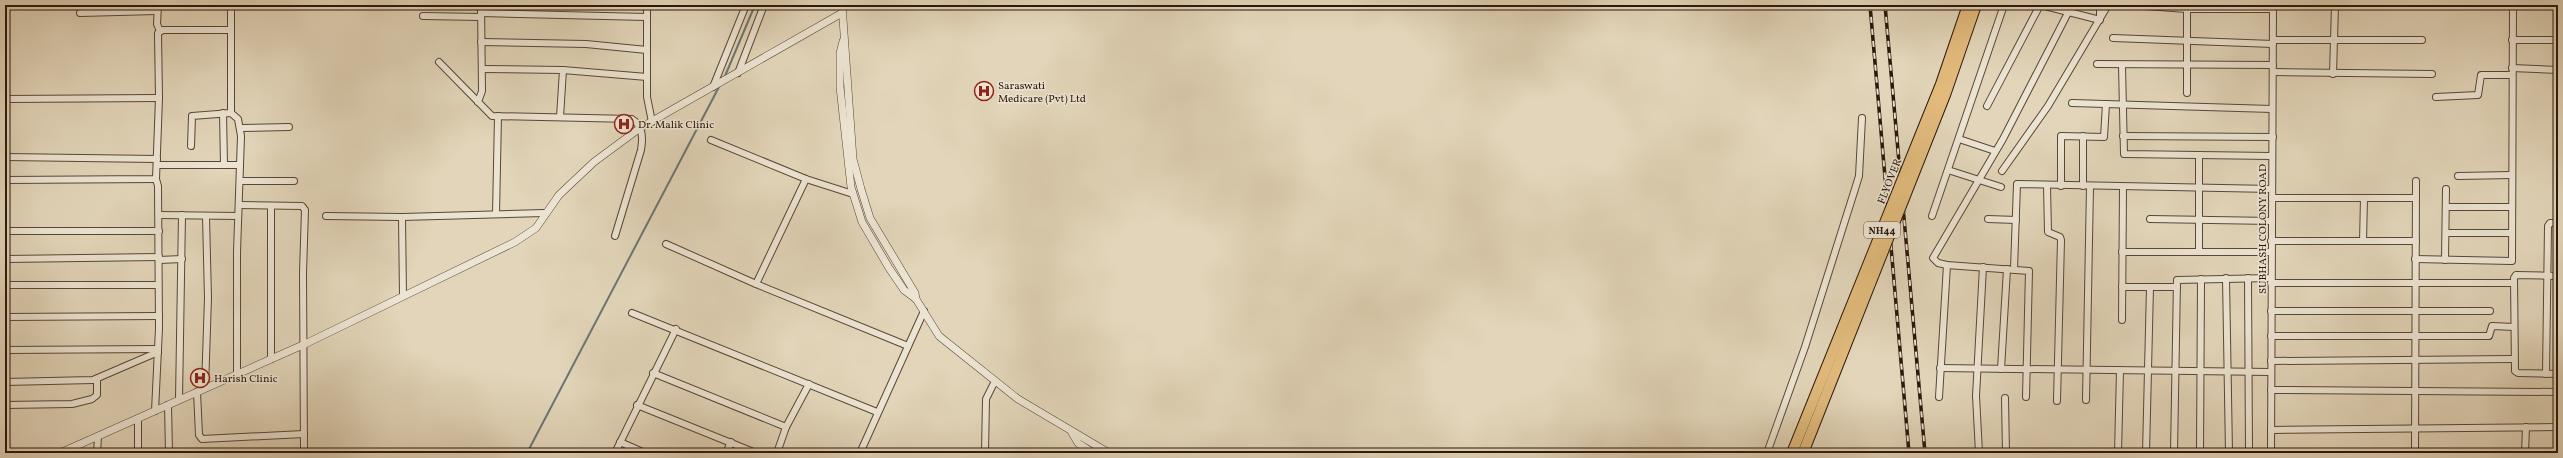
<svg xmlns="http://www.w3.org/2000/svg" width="2563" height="458" viewBox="0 0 2563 458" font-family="Vollkorn,serif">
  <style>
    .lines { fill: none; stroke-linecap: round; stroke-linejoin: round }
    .stream { stroke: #6d7674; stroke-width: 2 }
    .minor-casing { stroke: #5a4636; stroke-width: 8 }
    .tertiary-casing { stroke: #5a4636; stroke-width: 8 }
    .minor { stroke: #ece4d2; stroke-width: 6 }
    .tertiary { stroke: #ece4d2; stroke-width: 7 }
    .rail-casing { stroke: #2c170b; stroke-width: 3.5 }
    .rail { stroke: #ece4d2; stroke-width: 2; stroke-dasharray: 6; stroke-linecap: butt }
    .trunk-bridge-casing { stroke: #2c170b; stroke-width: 12; stroke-linecap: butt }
    .trunk-bridge { stroke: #e1ba7c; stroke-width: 10 }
    .labels { text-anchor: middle; stroke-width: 3; stroke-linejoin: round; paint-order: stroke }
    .shield { fill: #ece4d2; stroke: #665447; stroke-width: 1 }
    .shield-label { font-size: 10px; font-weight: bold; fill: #2c170b }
    .poi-label { font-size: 11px; fill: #2c170b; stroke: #ece4d2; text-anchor: start }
    .street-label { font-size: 11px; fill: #2c170b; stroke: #ece4d2 }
  </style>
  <rect width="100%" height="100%" fill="#e2d5b9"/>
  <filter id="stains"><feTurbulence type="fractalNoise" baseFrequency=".005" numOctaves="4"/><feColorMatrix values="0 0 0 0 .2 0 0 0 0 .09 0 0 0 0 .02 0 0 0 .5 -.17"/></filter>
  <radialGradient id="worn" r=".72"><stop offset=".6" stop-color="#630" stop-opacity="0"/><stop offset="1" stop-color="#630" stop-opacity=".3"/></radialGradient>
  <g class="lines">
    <g class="stream">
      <path d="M 725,76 L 755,5"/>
      <path d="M 527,453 L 720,85"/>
    </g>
    <g class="minor-casing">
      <g id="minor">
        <path d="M 158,5 L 157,24 L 160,31"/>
        <path d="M 231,5 L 231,113 L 238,119 L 241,136 L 237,252 L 237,374"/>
        <path d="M 647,5 L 647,97 L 652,122"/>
        <path d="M 2041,5 L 2100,20 L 2100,5"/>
        <path d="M 2131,5 L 2187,9 L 2273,9"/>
        <path d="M 2187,5 L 2187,93"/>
        <path d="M 80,13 L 157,11"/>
        <path d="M 481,13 L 647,17"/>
        <path d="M 423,16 L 481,17"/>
        <path d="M 2113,38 L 2273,44"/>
        <path d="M 2273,40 L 2422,40"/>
        <path d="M 2512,40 L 2558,40"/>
        <path d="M 481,42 L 586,44 L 647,50"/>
        <path d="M 439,62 L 492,116 L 632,119 C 643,126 643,138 641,150 L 615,236"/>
        <path d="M 2097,64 L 2273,65"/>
        <path d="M 2122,65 L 2124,154 L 2272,156"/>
        <path d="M 2512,68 L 2558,70"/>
        <path d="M 482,69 L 563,70 L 647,77"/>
        <path d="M 2274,72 L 2432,74"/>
        <path d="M 738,73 L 764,5"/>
        <path d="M 2333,74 L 2335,5"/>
        <path d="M 713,87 L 746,5"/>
        <path d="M 2436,97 L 2478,95 L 2481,75 L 2512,75"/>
        <path d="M 5,99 L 159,98"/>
        <path d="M 478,102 L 482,91 L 481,5"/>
        <path d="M 2072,103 L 2272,109"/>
        <path d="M 1987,106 L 2040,5"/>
        <path d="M 223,113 L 224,165"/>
        <path d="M 560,117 L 563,70"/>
        <path d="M 241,128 L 289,127"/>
        <path d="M 2083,136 L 2083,186"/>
        <path d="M 2123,136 L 2273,137"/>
        <path d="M 1959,139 L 1995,151"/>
        <path d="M 711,140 L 806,179 L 853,194"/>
        <path d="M 191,146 L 192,116 L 231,113"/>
        <path d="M 2199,155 L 2199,252"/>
        <path d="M 5,157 L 157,159"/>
        <path d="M 157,165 L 240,165"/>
        <path d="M 1948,170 L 2001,187"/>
        <path d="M 2002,171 L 2048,106 L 2108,5"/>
        <path d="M 2458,176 L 2512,175"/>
        <path d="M 5,180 L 156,179 L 159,98 L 158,33 L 163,30 L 231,30"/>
        <path d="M 240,181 L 294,181"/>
        <path d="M 2047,185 L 2048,232 L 2060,237 L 2061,240 L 2057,401"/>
        <path d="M 2061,186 L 2061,136 L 2104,137 L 2106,104"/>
        <path d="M 2272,198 L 2416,198"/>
        <path d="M 239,205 L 302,206 L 305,210 L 303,273 L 304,453"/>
        <path d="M 2446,207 L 2512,207"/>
        <path d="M 496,214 L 498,116"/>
        <path d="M 159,215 L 238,216"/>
        <path d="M 326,216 L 402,217 L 403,296"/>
        <path d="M 1932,216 L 2004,5"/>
        <path d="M 402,217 L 544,213"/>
        <path d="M 1988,219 L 2016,220"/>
        <path d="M 2150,219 L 2272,221"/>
        <path d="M 5,231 L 159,231"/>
        <path d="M 2446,233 L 2512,233"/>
        <path d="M 2271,241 L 2416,241"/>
        <path d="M 2363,241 L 2364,198"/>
        <path d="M 666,244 L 756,284 L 908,346"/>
        <path d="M 2122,252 L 2271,252"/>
        <path d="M 5,259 L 159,257"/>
        <path d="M 2415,259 L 2512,261 L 2513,5"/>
        <path d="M 159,260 L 182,259"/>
        <path d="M 2445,260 L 2446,189"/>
        <path d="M 2014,269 L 2017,184 L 2272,189"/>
        <path d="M 2558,276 L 2516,275 L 2514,278 L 2515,371 L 2518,373 L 2558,374"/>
        <path d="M 2226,278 L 2229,453"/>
        <path d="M 2248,278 L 2249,453"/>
        <path d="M 2271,283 L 2514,283"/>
        <path d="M 756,284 L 806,179"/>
        <path d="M 5,285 L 158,285"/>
        <path d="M 2122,287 L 2177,287"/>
        <path d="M 2271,311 L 2490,311"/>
        <path d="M 632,313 L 877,412"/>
        <path d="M 5,317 L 159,316"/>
        <path d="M 2122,320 L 2123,188"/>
        <path d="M 2271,336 L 2489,336 L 2492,326 L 2514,327"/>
        <path d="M 5,350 L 158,349"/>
        <path d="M 271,359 L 271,206"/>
        <path d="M 2271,361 L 2514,359"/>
        <path d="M 1940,368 L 2271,372"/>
        <path d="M 2001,369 L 2007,269"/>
        <path d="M 653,373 L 786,427"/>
        <path d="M 2546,374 L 2548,226 L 2550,223 L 2558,223"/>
        <path d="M 5,382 L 93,380 L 158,352"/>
        <path d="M 205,388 L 208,298 L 206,216"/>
        <path d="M 2271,390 L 2558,392"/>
        <path d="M 197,392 L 199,435 L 202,439 L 304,434"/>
        <path d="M 1939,397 L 1947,265"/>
        <path d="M 2026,397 L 2029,271 L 1947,265 L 1938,263 L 1933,258 L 2003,139 L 2072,5"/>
        <path d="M 2005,398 L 2006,453"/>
        <path d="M 179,400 L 182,215"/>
        <path d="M 2086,400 L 2090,187"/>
        <path d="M 5,405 L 72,404 L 92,399 L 97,395 L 97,379"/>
        <path d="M 168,405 L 169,453"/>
        <path d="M 637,405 L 756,453"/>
        <path d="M 155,411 L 159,328 L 158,186 L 156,179"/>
        <path d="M 2271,430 L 2558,427"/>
        <path d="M 620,442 L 645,453"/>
        <path d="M 97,453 L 98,437"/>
        <path d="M 138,453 L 138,419"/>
        <path d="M 615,453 L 676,329"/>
        <path d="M 726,453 L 731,442"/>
        <path d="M 777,453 L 786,427 L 809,384"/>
        <path d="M 860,453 L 924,311"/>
        <path d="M 985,453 L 986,399 L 995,381"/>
        <path d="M 1767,453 L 1805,347 L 1855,189 L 1859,176 L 1862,118"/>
        <path d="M 1979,453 L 1976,396 L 1983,267"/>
        <path d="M 2118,453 L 2120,370"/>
        <path d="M 2146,453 L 2150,287"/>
        <path d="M 2174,453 L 2177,280 L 2271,278"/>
        <path d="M 2200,453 L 2201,279"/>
        <path d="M 2271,453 L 2273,5"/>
        <path d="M 2415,453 L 2416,181"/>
        <path d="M 2525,453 L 2526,427"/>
      </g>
    </g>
    <g class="tertiary-casing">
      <g id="tertiary">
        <path d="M 842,5 L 853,159 L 861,189 L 870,218 L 915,293 L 916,299"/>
        <path d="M 843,41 L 840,53 L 840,87 L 851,187 L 862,222 L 889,268 L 904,290 L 916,299 L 939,336 L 1018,399 L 1109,453"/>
        <path d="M 1072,433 L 1078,443 L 1093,453"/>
        <path d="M 60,453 L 305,344 L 515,242 L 536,228 L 559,195 L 594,162 L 640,128 L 842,13"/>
      </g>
    </g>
    <use href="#minor" class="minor"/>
    <use href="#tertiary" class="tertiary"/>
    <g class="rail-casing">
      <g id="rail">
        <path d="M 1870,5 L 1909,453"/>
        <path d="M 1885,5 L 1925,453"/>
      </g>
    </g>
    <use href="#rail" class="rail"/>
    <g class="trunk-bridge-casing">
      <g id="trunk-bridge">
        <path d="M 1792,453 L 1941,84 L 1968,5"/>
        <path d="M 1803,453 L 1945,95 L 1976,5"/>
      </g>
    </g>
    <use href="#trunk-bridge" class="trunk-bridge"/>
  </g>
  <defs>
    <g id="hospital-ring" transform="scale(1)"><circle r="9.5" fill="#ece4d2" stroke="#8f2418" stroke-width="1.5"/><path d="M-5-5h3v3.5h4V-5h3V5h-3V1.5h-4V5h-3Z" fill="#8f2418"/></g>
  </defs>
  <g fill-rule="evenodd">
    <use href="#hospital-ring" x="984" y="91"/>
    <use href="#hospital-ring" x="624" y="124"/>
    <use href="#hospital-ring" x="200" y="378"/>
  </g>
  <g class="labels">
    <rect class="shield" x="1864" y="222" width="36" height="16" rx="3"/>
    <g class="shield-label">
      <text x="1882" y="234">NH44</text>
    </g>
    <g class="poi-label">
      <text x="998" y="89">Saraswati<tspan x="998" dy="13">Medicare (Pvt) Ltd</tspan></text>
      <text x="638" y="128">Dr. Malik Clinic</text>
      <text x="214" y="382">Harish Clinic</text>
    </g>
    <g class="street-label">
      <text transform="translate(1889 181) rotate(-68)" y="4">FLYOVER</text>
      <text transform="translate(2262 229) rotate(-90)" y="4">SUBHASH COLONY ROAD</text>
    </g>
  </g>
  <rect width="2563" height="458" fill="none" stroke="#e2d5b9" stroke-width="20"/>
  <rect x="6" y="6" width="2551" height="446" fill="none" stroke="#2c170b" stroke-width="2"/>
  <rect x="10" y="10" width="2543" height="438" fill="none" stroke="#2c170b"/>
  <rect width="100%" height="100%" filter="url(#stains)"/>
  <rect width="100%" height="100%" fill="url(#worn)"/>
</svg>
